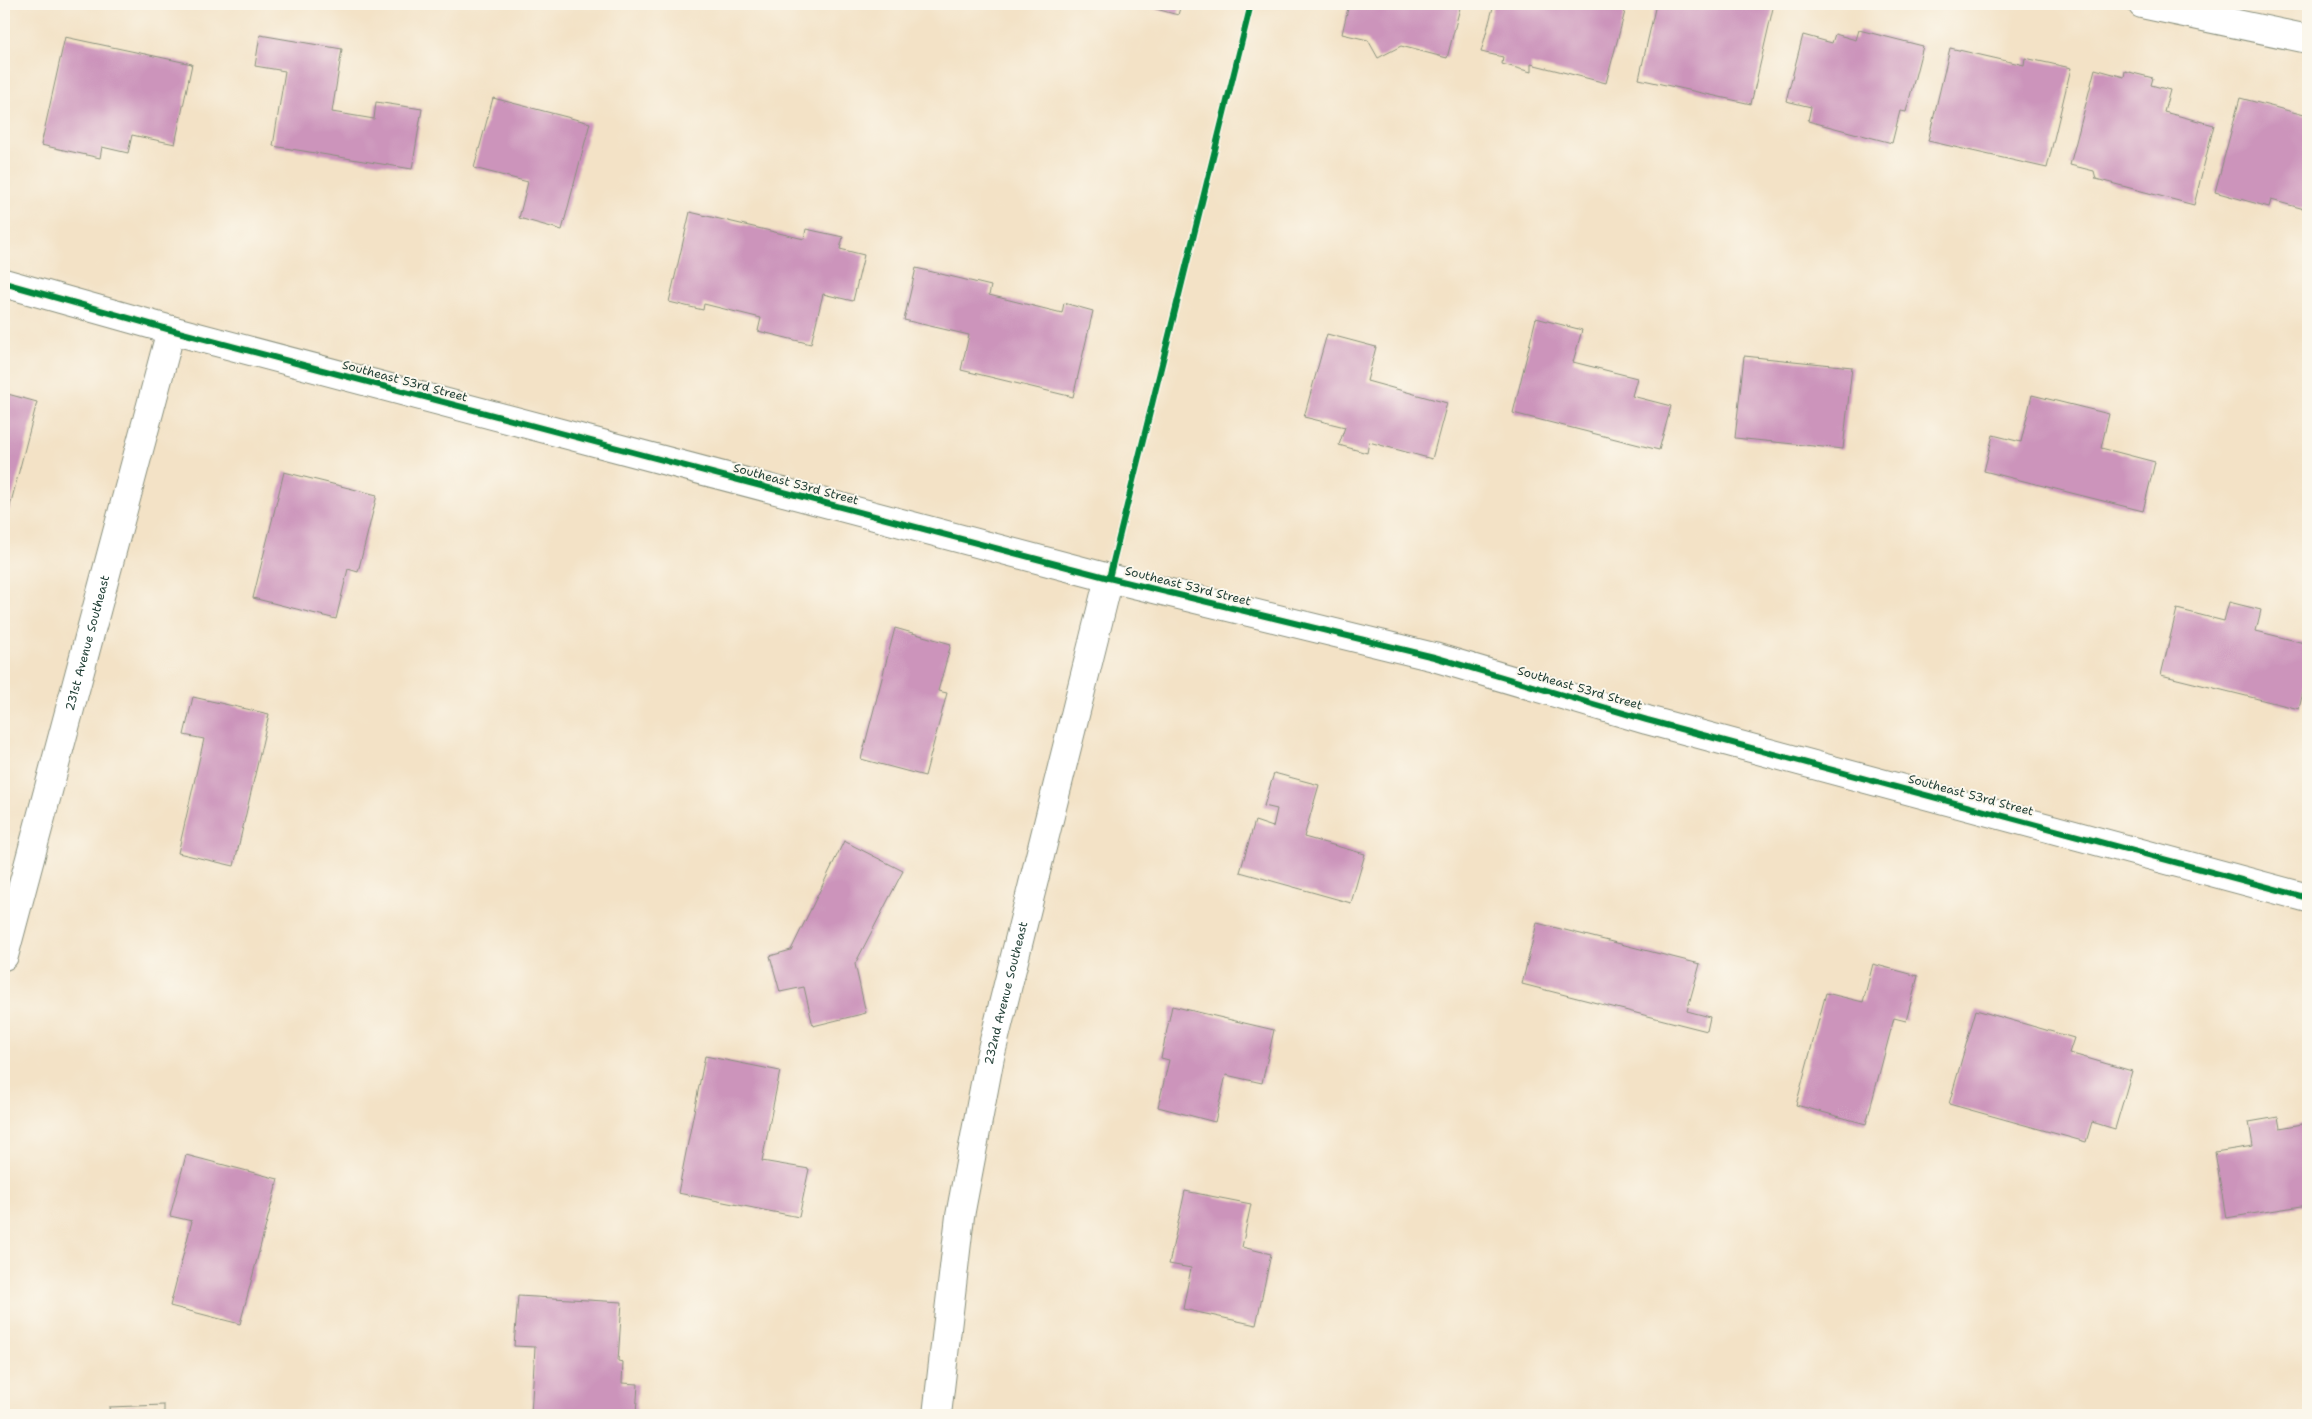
<svg xmlns="http://www.w3.org/2000/svg" width="2312" height="1419" viewBox="0 0 2312 1419" font-family="'Shantell Sans',sans-serif">
  <style>
    .building { fill: #cc94bb }
    .lines { fill: none; stroke-linecap: round; stroke-linejoin: round }
    .minor-casing { stroke: #89907d; stroke-width: 30 }
    .minor { stroke: #fff; stroke-width: 28 }
    .cycleway-casing { stroke: #fbf7ec; stroke-width: 9 }
    .cycleway { stroke: #00873e; stroke-width: 6 }
    .labels { text-anchor: middle; stroke-width: 4; stroke-linejoin: round; paint-order: stroke }
    .street-label { font-size: 12px; fill: #1f3d34; stroke: #fbf7ec }
  </style>
  <rect width="100%" height="100%" fill="#fbf7ec"/>
  <filter id="ink" filterUnits="userSpaceOnUse"><feTurbulence type="fractalNoise" baseFrequency=".02" numOctaves="2"/><feDisplacementMap in="SourceGraphic" scale="10" xChannelSelector="R" yChannelSelector="G"/><feConvolveMatrix kernelMatrix="1 2 1 2 8 2 1 2 1" color-interpolation-filters="sRGB"/></filter>
  <filter id="wash" filterUnits="userSpaceOnUse"><feTurbulence type="fractalNoise" baseFrequency=".0096" numOctaves="4" result="noise"/><feDisplacementMap in="SourceGraphic" scale="20" xChannelSelector="R" yChannelSelector="G"/><feGaussianBlur stdDeviation="1.12" result="paint"/><feColorMatrix in="noise" values="0 0 0 0 0 0 0 0 0 0 0 0 0 0 0 0 0 1.4 0 .05"/><feComposite in="paint" operator="in"/></filter>
  <g filter="url(#wash)">
    <rect width="100%" height="100%" fill="#f3e2c6"/>
    <g id="blocks">
      <g class="building">
        <path d="M 1150,4 L 1181,4 L 1178,15 L 1149,7 Z"/>
        <path d="M 1349,4 L 1461,4 L 1447,58 L 1401,46 L 1378,58 L 1368,40 L 1342,34 Z"/>
        <path d="M 1494,4 L 1627,4 L 1606,83 L 1531,64 L 1531,72 L 1502,64 L 1503,57 L 1481,52 Z"/>
        <path d="M 1656,4 L 1754,4 L 1773,8 L 1751,104 L 1639,79 Z"/>
        <path d="M 1859,30 L 1923,46 L 1906,112 L 1900,111 L 1892,143 L 1808,121 L 1811,107 L 1786,101 L 1803,35 L 1832,43 L 1835,34 L 1856,40 Z"/>
        <path d="M 260,35 L 342,49 L 332,112 L 374,119 L 376,102 L 422,109 L 412,169 L 273,146 L 285,71 L 255,66 Z"/>
        <path d="M 65,37 L 192,64 L 175,144 L 132,135 L 128,153 L 102,147 L 100,158 L 41,145 Z"/>
        <path d="M 1950,48 L 2024,65 L 2025,58 L 2071,68 L 2047,168 L 1928,141 Z"/>
        <path d="M 2095,69 L 2124,77 L 2125,71 L 2153,78 L 2151,85 L 2170,90 L 2164,112 L 2214,125 L 2194,205 L 2096,179 L 2094,171 L 2070,165 Z"/>
        <path d="M 493,98 L 590,123 L 562,230 L 519,218 L 528,182 L 474,168 Z"/>
        <path d="M 2240,98 L 2308,116 L 2308,210 L 2271,200 L 2269,207 L 2215,192 Z"/>
        <path d="M 690,212 L 804,239 L 806,229 L 843,237 L 840,249 L 864,255 L 853,301 L 823,294 L 811,344 L 758,331 L 761,318 L 704,304 L 703,310 L 669,302 Z"/>
        <path d="M 916,268 L 991,286 L 989,295 L 1062,313 L 1064,303 L 1093,311 L 1073,397 L 961,370 L 969,335 L 904,320 Z"/>
        <path d="M 1536,318 L 1582,330 L 1573,362 L 1637,378 L 1632,396 L 1671,406 L 1659,450 L 1513,413 Z"/>
        <path d="M 1327,334 L 1376,347 L 1367,381 L 1447,403 L 1432,459 L 1369,442 L 1367,453 L 1339,445 L 1345,427 L 1304,417 Z"/>
        <path d="M 1744,356 L 1852,367 L 1843,449 L 1735,438 Z"/>
        <path d="M 4,393 L 37,402 L 9,510 L 4,509 Z"/>
        <path d="M 2032,395 L 2109,414 L 2101,448 L 2155,462 L 2143,511 L 1984,471 L 1993,435 L 2021,442 Z"/>
        <path d="M 284,472 L 377,495 L 358,572 L 348,569 L 336,619 L 253,598 Z"/>
        <path d="M 2229,602 L 2261,610 L 2256,631 L 2308,644 L 2308,671 L 2299,709 L 2161,675 L 2177,609 L 2224,621 Z"/>
        <path d="M 895,628 L 951,644 L 938,691 L 947,693 L 925,776 L 861,759 Z"/>
        <path d="M 193,697 L 269,714 L 234,866 L 178,853 L 204,739 L 184,735 Z"/>
        <path d="M 1274,773 L 1319,785 L 1304,837 L 1365,854 L 1351,903 L 1240,872 L 1255,821 L 1273,827 L 1277,809 L 1264,806 Z"/>
        <path d="M 844,841 L 903,871 L 855,964 L 866,1013 L 813,1026 L 804,987 L 780,992 L 770,956 L 791,950 Z"/>
        <path d="M 1537,923 L 1700,964 L 1687,1011 L 1710,1017 L 1707,1031 L 1522,984 Z"/>
        <path d="M 1873,964 L 1918,976 L 1906,1021 L 1894,1018 L 1866,1124 L 1796,1105 L 1826,993 L 1863,1002 Z"/>
        <path d="M 1172,1006 L 1274,1030 L 1262,1083 L 1226,1075 L 1215,1122 L 1158,1107 L 1169,1060 L 1161,1058 Z"/>
        <path d="M 1976,1010 L 2074,1038 L 2069,1053 L 2132,1071 L 2115,1129 L 2092,1122 L 2086,1142 L 1949,1104 Z"/>
        <path d="M 705,1056 L 780,1071 L 762,1161 L 809,1169 L 799,1217 L 678,1193 Z"/>
        <path d="M 2278,1117 L 2280,1128 L 2308,1123 L 2308,1205 L 2226,1218 L 2215,1152 L 2253,1146 L 2249,1122 Z"/>
        <path d="M 186,1155 L 278,1179 L 240,1324 L 170,1306 L 192,1221 L 170,1216 Z"/>
        <path d="M 1185,1191 L 1251,1204 L 1242,1247 L 1271,1254 L 1256,1325 L 1183,1309 L 1191,1268 L 1169,1264 Z"/>
        <path d="M 518,1296 L 622,1302 L 618,1361 L 623,1362 L 622,1383 L 638,1384 L 636,1415 L 531,1415 L 535,1347 L 514,1346 Z"/>
        <path d="M 164,1405 L 164,1415 L 110,1415 L 109,1407 Z"/>
      </g>
    </g>
  </g>
  <g filter="url(#ink)">
    <use href="#blocks" fill-opacity="0" stroke="#89907d" stroke-width="1"/>
    <g class="lines">
      <g class="minor-casing">
        <g id="minor">
          <path d="M 2142,4 L 2308,39"/>
          <path d="M 4,283 L 171,330 L 1109,578 L 1434,657 L 1647,720 L 2308,898"/>
          <path id="s1" d="M 4,956 L 171,330"/>
          <path id="s2" d="M 937,1415 L 960,1216 L 990,1057 L 1109,578"/>
        </g>
      </g>
      <use href="#minor" class="minor"/>
      <g class="cycleway-casing">
        <g id="cycleway">
          <path d="M 4,283 L 171,330 L 1109,578 L 1434,657 L 1647,720 L 2308,898"/>
          <path d="M 1109,578 L 1251,4"/>
        </g>
      </g>
      <use href="#cycleway" class="cycleway"/>
    </g>
  </g>
  <g class="labels">
    <g class="street-label">
      <text transform="translate(405 381) rotate(15)" y="4">Southeast 53rd Street</text>
      <text transform="translate(796 484) rotate(15)" y="4">Southeast 53rd Street</text>
      <text transform="translate(1188 586) rotate(14)" y="4">Southeast 53rd Street</text>
      <text dy="4" stroke="none"><textPath href="#s1" startOffset="324">231st Avenue Southeast</textPath></text>
      <text transform="translate(1580 688) rotate(16)" y="4">Southeast 53rd Street</text>
      <text transform="translate(1971 795) rotate(15)" y="4">Southeast 53rd Street</text>
      <text dy="4" stroke="none"><textPath href="#s2" startOffset="428">232nd Avenue Southeast</textPath></text>
    </g>
  </g>
  <rect width="2312" height="1419" fill="none" stroke="#fbf7ec" stroke-width="20"/>
</svg>
